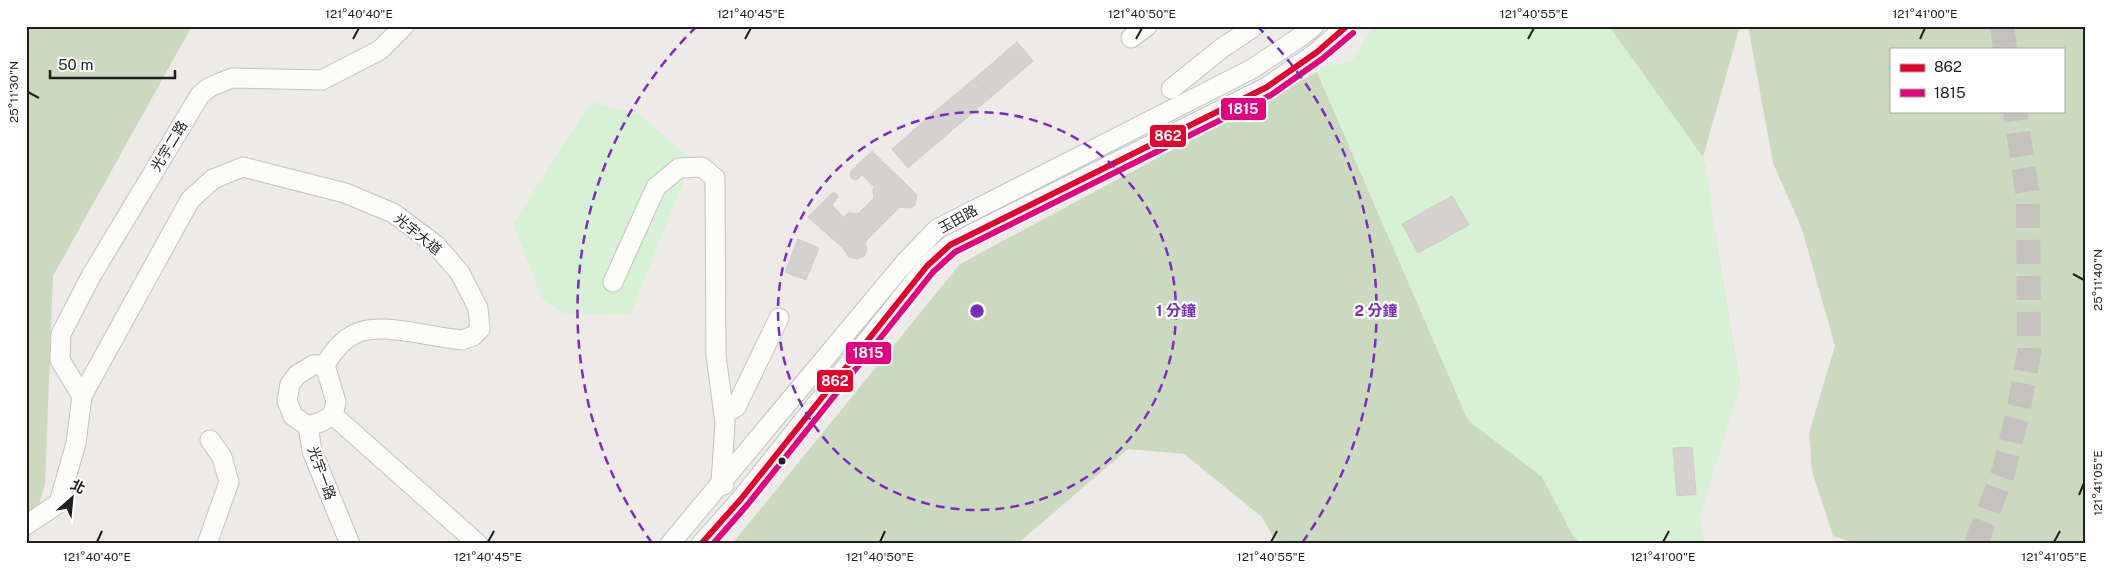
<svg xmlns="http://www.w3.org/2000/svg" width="2112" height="570" viewBox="0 0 2112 570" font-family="'Public Sans','Noto Sans TC',sans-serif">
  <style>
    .forest { fill: #cbdabe; fill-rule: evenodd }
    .park { fill: #d7f1d4 }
    .building { fill: #d4d1ce; stroke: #d0ccc9 }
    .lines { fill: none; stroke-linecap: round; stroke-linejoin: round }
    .major-tunnel { stroke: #c4c1bf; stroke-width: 24; stroke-dasharray: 24 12; stroke-linecap: butt }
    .minor-casing { stroke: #c4c3c2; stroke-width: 21 }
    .minor { stroke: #fcfcfb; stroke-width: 19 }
    .bus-1-casing { stroke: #fff; stroke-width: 10 }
    .bus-2-casing { stroke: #fff; stroke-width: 10 }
    .bus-1 { stroke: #e4002b; stroke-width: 6 }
    .bus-2 { stroke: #e5007d; stroke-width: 6 }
    .ticks { fill: none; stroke: #1f1f1f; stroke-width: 2 }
    .ring { fill: none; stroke: #7b2cbf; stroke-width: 2.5; stroke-dasharray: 9 6 }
    .bus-dot { fill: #1f1f1f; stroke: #fff; stroke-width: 2 }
    .labels { text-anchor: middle; stroke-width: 4.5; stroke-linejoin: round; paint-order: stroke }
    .street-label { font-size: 14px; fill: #1f1f1f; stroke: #fff }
    .centre { fill: #7b2cbf; stroke: #fff; stroke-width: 2.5 }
    .ring-label { font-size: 15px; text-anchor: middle; font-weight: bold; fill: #7b2cbf; stroke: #fff; stroke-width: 4.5; stroke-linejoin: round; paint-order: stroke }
    .line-badge { stroke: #fff; stroke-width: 2 }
    .badge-label { font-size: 14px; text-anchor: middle; font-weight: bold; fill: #fff }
    .neatline { fill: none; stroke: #1f1f1f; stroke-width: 2 }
    .ticks-label { font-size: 12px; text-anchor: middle; fill: #1f1f1f }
  </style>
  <rect width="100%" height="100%" fill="#edeae7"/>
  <g class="forest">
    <path d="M 26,26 L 192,26 L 53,276 L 45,484 L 27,544 Z"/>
    <path d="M 1374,26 L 1740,26 L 1703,157 L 1740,386 L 1667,416 L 1705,544 L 1277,544 L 1262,517 L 1184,454 L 1128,449 L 1017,544 L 732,544 L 960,264 L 1317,72 L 1468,420 Z"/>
    <path d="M 1748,26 L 2086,26 L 2086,544 L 1858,544 L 1833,536 L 1812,471 L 1809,433 L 1835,346 L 1802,229 L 1773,163 ZM 1891,49 L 2063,49 L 2063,111 L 1891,111 Z"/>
  </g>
  <g class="park">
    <path d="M 1374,26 L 1609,26 L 1703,157 L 1740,386 L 1700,517 L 1705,544 L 1581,544 L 1573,536 L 1542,477 L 1469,421 L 1317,72 L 1326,66 L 1351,62 Z"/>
    <path d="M 591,102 L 640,115 L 692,160 L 630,315 L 563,313 L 542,298 L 513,224 Z"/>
  </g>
  <g class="building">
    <path d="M 1017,42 L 1033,61 L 991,97 L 975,78 Z"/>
    <path d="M 975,78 L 991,97 L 950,132 L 933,113 Z"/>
    <path d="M 933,113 L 950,132 L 908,168 L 892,149 Z"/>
    <path d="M 872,151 L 917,195 L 915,205 L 910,208 L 900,207 L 865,242 L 867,250 L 864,256 L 857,259 L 849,257 L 844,249 L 808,217 L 832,193 L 836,193 L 838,197 L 832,205 L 844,218 L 848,213 L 858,214 L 874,198 L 873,189 L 875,188 L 862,175 L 858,179 L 855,180 L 851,178 L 850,175 L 851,171 Z"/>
    <path d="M 1452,196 L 1469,225 L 1418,253 L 1402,224 Z"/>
    <path d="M 798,239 L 819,248 L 806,280 L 785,272 Z"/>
    <path d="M 1692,447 L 1696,494 L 1677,496 L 1673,448 Z"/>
  </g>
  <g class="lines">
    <g class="major-tunnel">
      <path d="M 2002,26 L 2005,49"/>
      <path d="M 1976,544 L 2004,470 L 2019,408 L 2029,353 L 2028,198 L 2015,111"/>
    </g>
    <g class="minor-casing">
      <g id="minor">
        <path d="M 1131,38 L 1147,26"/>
        <path d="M 1171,89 L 1222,48 L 1255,26"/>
        <path d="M 613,282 L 656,187 L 679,168 L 702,167 L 715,178 L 716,355 L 725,423 L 721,483 L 724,485"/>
        <path d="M 82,396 L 60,360 L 61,334 L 91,276 L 200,95 L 210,87 L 232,78 L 322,80 L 380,50 L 404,26"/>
        <path d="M 724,414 L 736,407 L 779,318"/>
        <path d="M 333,415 L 321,422 L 308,426 L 312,451 L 350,544"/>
        <path d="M 308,426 L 293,416 L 287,401 L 290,384 L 297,375 L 313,365 L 325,365"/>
        <path d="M 26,525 L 59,503 L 76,443 L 82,396 L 190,200 L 213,179 L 243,167 L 345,193 L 393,213 L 436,245 L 460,273 L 478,308 L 480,329 L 473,336 L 462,340 C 445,338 428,335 412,332 C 371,326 348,325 325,365 L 336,402 L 333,415 L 478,544"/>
        <path d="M 207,544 L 229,482 L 222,457 L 210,440"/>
        <path d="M 670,544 L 907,260 L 937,229 L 1252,69 L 1303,35 L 1314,26"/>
        <path d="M 701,544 L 741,499 L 927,266 L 950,245 L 1267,87 L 1317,52 L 1347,26"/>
      </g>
    </g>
    <use href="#minor" class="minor"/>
    <g class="bus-1-casing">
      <path id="bus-1" d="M 701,544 L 741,499 L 927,266 L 950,245 L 1267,87 L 1317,52 L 1347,26"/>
    </g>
    <g class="bus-2-casing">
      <path id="bus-2" d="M 713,544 L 748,504 L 933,272 L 955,252 L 1271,95 L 1322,59 L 1353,33"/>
    </g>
    <use href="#bus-1" class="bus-1"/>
    <use href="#bus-2" class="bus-2"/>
  </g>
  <path class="ticks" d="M 353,39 L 359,28M 745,39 L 751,28M 1136,39 L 1142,28M 1528,39 L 1534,28M 1920,39 L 1925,28M 28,92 L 39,98M 2073,274 L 2084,280M 2079,495 L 2084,483M 97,542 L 102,531M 488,542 L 494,531M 880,542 L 885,531M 1271,542 L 1277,531M 1663,542 L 1669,531M 2054,542 L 2060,531"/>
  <g class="ring">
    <circle cx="977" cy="311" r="199"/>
    <path d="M652 543A399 399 0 0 1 697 26M1257 26A399 399 0 0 1 1302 543"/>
  </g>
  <circle class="bus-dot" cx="782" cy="461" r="4.5"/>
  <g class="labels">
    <g class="street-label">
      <text transform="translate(169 146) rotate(-59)" y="5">光宇二路</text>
      <text transform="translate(958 219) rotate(-29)" y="5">玉田路</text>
      <text transform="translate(418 234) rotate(39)" y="5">光宇大道</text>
      <text transform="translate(322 473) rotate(70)" y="5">光宇一路</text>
    </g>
  </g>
  <circle cx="977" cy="311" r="8" class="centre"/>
  <g class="ring-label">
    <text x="1176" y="316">1 分鐘</text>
    <text x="1376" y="316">2 分鐘</text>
  </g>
  <g class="line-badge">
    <rect x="1220" y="97" width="47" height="24" rx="5" fill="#e5007d"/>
    <rect x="1149" y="124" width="38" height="24" rx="5" fill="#e4002b"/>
    <rect x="845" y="341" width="47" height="24" rx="5" fill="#e5007d"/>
    <rect x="816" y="369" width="38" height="24" rx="5" fill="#e4002b"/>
  </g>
  <g class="badge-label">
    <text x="1243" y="114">1815</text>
    <text x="1168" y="141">862</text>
    <text x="868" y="358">1815</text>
    <text x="835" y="386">862</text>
  </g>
  <rect width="2112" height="570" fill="none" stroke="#ffffff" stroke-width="55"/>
  <rect x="1890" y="48" width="175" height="65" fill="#ffffff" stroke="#a5a5a5"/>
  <rect x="1900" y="64" width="25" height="8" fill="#e4002b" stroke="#a5a5a5"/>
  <text x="1934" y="72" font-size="15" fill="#1f1f1f">862</text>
  <rect x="1900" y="89" width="25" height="8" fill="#e5007d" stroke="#a5a5a5"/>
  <text x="1934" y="98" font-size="15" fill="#1f1f1f">1815</text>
  <g transform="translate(72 498) rotate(27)" stroke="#ffffff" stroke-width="4" paint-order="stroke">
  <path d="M0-4L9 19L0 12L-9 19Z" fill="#1f1f1f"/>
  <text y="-8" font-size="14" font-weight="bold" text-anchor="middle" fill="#1f1f1f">北</text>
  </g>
  <path d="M50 70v8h125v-8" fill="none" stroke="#1f1f1f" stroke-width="2.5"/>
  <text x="58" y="70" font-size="15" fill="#1f1f1f" stroke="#ffffff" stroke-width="4" paint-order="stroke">50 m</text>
  <rect x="28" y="28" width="2056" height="514" class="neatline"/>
  <g class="ticks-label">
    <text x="359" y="18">121°40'40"E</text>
    <text x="751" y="18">121°40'45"E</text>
    <text x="1142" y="18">121°40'50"E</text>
    <text x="1534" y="18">121°40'55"E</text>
    <text x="1925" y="18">121°41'00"E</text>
    <text transform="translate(14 92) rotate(-90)" y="4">25°11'30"N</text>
    <text transform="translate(2098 280) rotate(-90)" y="4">25°11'40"N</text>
    <text transform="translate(2098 483) rotate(-90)" y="4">121°41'05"E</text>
    <text x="97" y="561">121°40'40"E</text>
    <text x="488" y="561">121°40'45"E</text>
    <text x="880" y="561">121°40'50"E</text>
    <text x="1271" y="561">121°40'55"E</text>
    <text x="1663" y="561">121°41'00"E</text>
    <text x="2054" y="561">121°41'05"E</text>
  </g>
</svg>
